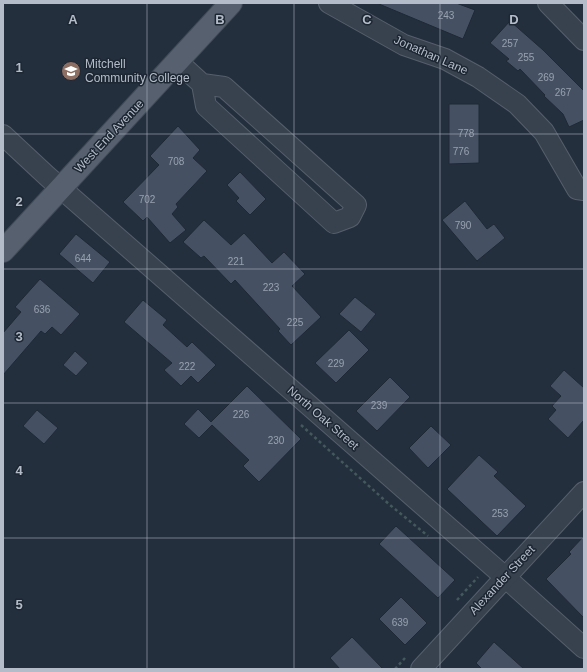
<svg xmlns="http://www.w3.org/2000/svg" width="587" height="672" viewBox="0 0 587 672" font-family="Helvetica,sans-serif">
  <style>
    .building { fill: #455162; stroke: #1f2835 }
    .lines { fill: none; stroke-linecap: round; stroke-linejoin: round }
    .minor-casing { stroke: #565f6c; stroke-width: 22 }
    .major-casing { stroke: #414a57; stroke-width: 24 }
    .path { stroke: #44595c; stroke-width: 2.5; stroke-dasharray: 3 3; stroke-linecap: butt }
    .minor { stroke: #38414e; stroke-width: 20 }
    .major { stroke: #56606e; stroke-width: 22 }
    .grid { fill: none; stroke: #b4bcc9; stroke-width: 1; stroke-opacity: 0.55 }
    .labels { text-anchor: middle; stroke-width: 3; stroke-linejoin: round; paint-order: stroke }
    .number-label { font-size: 10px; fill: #98a1af }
    .street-label { font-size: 12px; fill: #b4bcc9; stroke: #1d2633 }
    .poi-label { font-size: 12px; fill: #b4bcc9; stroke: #1d2633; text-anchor: start }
    .grid-label { font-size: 13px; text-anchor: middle; font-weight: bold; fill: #b4bcc9; stroke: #1d2633; stroke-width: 3; stroke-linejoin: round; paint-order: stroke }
  </style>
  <rect width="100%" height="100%" fill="#242f3e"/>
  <g class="building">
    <path d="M 379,3 L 456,3 L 475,10 L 463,39 L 379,4 Z"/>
    <path d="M 510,21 L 543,50 L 584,91 L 584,120 L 569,127 L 563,114 L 544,96 L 545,95 L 520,69 L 518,71 L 506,61 L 509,59 L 490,43 Z"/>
    <path d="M 449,104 L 479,104 L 479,163 L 449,164 Z"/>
    <path d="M 178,126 L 200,150 L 193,158 L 207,171 L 176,204 L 178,207 L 172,214 L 186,230 L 170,243 L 147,217 L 143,221 L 123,202 L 159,165 L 150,156 Z"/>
    <path d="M 240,172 L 266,199 L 250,215 L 236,201 L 239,198 L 227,185 Z"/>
    <path d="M 465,201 L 487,229 L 494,224 L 505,238 L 477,261 L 442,220 Z"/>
    <path d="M 204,220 L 231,245 L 244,233 L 272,263 L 284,252 L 305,274 L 292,286 L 321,317 L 291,345 L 278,331 L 280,329 L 235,280 L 231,284 L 204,256 L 201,258 L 183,242 Z"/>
    <path d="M 76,234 L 110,262 L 93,283 L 59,254 Z"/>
    <path d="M 40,279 L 80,314 L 61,335 L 52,327 L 45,334 L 41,331 L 3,375 L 3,333 L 21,312 L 15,307 Z"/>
    <path d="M 355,297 L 376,314 L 361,332 L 339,314 Z"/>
    <path d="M 143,300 L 167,320 L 163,325 L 187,347 L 192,342 L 216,365 L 198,383 L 191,376 L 181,386 L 164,370 L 172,363 L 124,322 Z"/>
    <path d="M 349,330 L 369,350 L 336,383 L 315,363 Z"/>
    <path d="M 75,351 L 88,363 L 76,376 L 63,365 Z"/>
    <path d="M 564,370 L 584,388 L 584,420 L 568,438 L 548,419 L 556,410 L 552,406 L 561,396 L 550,386 Z"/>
    <path d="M 390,377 L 410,397 L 377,431 L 356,411 Z"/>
    <path d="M 247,386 L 301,439 L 259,482 L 243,466 L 249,460 L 212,425 L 199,438 L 184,424 L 198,409 L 211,422 Z"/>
    <path d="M 37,410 L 58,428 L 44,444 L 23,426 Z"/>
    <path d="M 431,426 L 451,445 L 428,468 L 409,448 Z"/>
    <path d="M 479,455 L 498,472 L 494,476 L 526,506 L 497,536 L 447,489 Z"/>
    <path d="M 396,526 L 455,580 L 438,598 L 379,544 Z"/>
    <path d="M 584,536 L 584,618 L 546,579 L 571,554 L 569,552 Z"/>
    <path d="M 401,597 L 427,623 L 405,645 L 379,619 Z"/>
    <path d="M 352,637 L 383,669 L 340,669 L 330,658 Z"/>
    <path d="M 494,642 L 524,669 L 482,669 L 476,663 Z"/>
  </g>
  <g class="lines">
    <g class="minor-casing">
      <g id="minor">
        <path d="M 329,3 L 404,45 L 445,59 L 478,77 L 517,104 L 544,132 L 577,189 L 584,190"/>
        <path d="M 548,3 L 584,40"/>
        <path d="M 177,61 L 202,84 L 206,106 L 334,223 L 350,217 L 356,205 L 224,87 L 202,84"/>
        <path d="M 3,135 L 47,176 L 505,577 L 584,648"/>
        <path d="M 421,669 L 584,492"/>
      </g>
    </g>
    <g class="major-casing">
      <path id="major" d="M 3,251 L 231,3"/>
    </g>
    <g class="path">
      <path d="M 301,425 L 390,505 L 428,536"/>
      <path d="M 457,600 L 478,577"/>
      <path d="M 395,669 L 405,658"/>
    </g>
    <use href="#minor" class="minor"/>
    <use href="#major" class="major"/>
  </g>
  <path class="grid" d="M 147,3 L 147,669M 294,3 L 294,669M 440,3 L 440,669M 3,134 L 584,134M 3,269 L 584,269M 3,403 L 584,403M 3,538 L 584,538"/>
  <defs>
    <g id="university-disc" transform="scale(1)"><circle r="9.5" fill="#8d6e63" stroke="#1d2633"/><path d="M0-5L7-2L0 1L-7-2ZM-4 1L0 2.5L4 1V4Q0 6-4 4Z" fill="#fff"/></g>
  </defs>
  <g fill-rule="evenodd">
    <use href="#university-disc" x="71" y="71"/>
  </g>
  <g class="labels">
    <g class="number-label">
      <text x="446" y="19">243</text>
      <text x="510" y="47">257</text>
      <text x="526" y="61">255</text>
      <text x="546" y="81">269</text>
      <text x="563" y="96">267</text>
      <text x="466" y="137">778</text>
      <text x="461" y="155">776</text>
      <text x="176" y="165">708</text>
      <text x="147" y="203">702</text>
      <text x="463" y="229">790</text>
      <text x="83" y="262">644</text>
      <text x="236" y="265">221</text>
      <text x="271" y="291">223</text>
      <text x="42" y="313">636</text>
      <text x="295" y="326">225</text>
      <text x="336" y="367">229</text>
      <text x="187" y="370">222</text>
      <text x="379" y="409">239</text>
      <text x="241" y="418">226</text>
      <text x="276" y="444">230</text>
      <text x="500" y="517">253</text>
      <text x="400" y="626">639</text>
    </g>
    <g class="street-label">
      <text transform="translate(431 55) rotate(24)" y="4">Jonathan Lane</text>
      <text transform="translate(109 136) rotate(-47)" y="4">West End Avenue</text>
      <text transform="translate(323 418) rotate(41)" y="4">North Oak Street</text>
      <text transform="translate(502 580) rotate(-47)" y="4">Alexander Street</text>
    </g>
    <g class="poi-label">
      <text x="85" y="68">Mitchell<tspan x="85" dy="14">Community College</tspan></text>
    </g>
  </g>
  <g class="grid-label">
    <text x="73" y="24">A</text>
    <text x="220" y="24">B</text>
    <text x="367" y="24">C</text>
    <text x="514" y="24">D</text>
    <text x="19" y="72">1</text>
    <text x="19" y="206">2</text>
    <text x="19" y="341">3</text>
    <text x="19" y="475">4</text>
    <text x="19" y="609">5</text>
  </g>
  <rect width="587" height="672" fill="none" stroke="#b4bcc9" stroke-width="8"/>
</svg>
